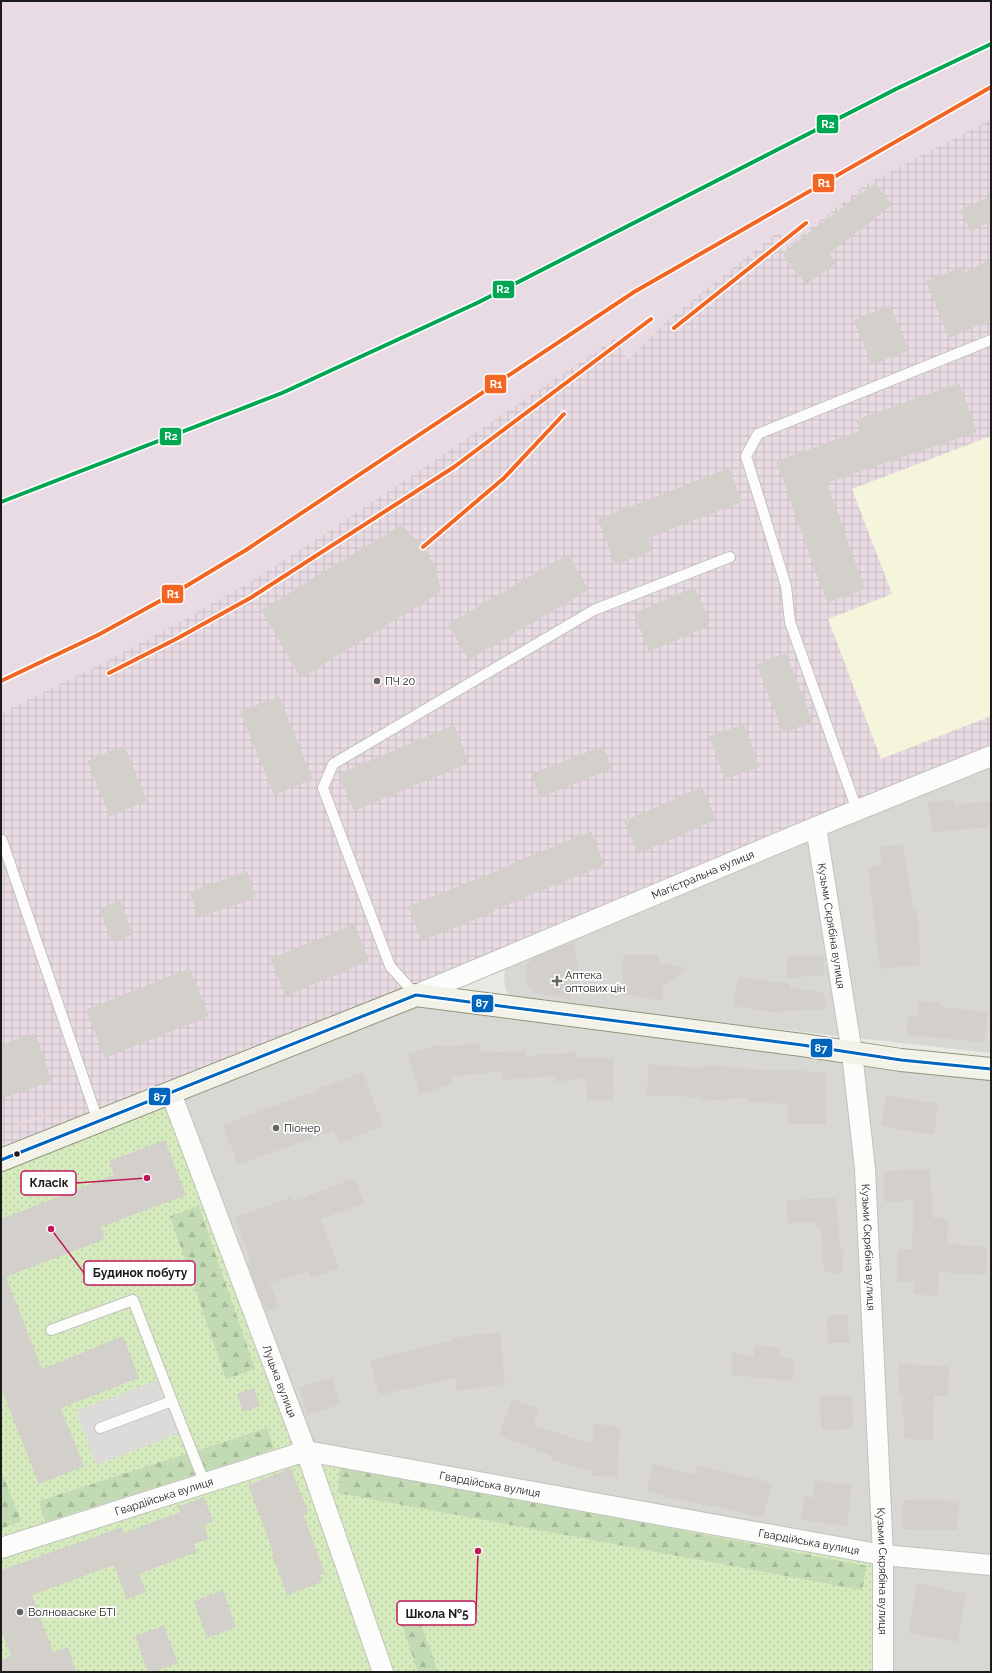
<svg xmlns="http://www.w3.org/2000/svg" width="992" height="1673" viewBox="0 0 992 1673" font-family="Raleway,sans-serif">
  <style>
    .residential { fill: #d9d7d4 }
    .industrial { fill: url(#industrial-grid) }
    .education { fill: #f5f5dc }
    .railway { fill: #e9dbe3 }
    .grass { fill: url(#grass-dots) }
    .forest { fill: url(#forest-firs) }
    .parking { fill: #dcdbd9 }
    .building { fill: #d3d0cb }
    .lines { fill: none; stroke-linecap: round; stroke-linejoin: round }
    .lane-casing { stroke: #c2c2bf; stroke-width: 12 }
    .street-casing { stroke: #c2c2bf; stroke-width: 22 }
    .secondary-casing { stroke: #91937b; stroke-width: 24 }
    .path { stroke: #ead9d6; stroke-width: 2.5; stroke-dasharray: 2 2; stroke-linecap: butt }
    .lane { stroke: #fcfcfb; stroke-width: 10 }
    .street { stroke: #fcfcfb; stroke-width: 20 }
    .secondary { stroke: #f2f2e8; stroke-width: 22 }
    .bus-1-casing { stroke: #fff; stroke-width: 6 }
    .bus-1 { stroke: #0065bd; stroke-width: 3 }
    .rail-1-casing { stroke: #fff; stroke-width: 7 }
    .rail-2-casing { stroke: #fff; stroke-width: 7 }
    .rail-1 { stroke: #f26522; stroke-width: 4 }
    .rail-2 { stroke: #00a651; stroke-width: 4 }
    .poi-dot { fill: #636361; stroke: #fff; stroke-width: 1.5 }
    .bus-dot { fill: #1b1b1b; stroke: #fff; stroke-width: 1.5 }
    .labels { text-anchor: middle; stroke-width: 3.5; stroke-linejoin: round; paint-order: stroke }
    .poi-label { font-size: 11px; fill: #1b1b1b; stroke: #fff; text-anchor: start }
    .street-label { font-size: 11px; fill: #1b1b1b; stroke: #fff }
    .leader { fill: none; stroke: #c2185b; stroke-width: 1.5 }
    .callout-dot { fill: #c2185b; stroke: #fff; stroke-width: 1.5 }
    .callout { fill: #fff; stroke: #c2185b; stroke-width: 1.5 }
    .callout-label { font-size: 12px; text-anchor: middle; font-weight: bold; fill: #1b1b1b }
    .line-badge { stroke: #fff; stroke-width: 1.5 }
    .badge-label { font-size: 11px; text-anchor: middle; font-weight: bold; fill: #fff }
  </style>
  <defs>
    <pattern id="industrial-grid" width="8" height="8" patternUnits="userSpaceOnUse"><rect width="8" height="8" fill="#e9dbe3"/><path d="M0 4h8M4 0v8" fill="none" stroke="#c7bbc2"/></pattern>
    <pattern id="grass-dots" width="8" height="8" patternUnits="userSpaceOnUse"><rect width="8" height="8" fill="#d6ebbd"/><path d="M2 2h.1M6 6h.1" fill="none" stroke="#b7c9a2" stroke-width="1.8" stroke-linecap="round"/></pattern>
    <pattern id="forest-firs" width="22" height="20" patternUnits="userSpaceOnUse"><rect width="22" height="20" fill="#c2dbb4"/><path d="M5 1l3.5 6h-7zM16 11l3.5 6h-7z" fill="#a6bb9a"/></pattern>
  </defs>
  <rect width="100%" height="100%" fill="#eae8e2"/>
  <g class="residential">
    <path d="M 991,756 L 991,1053 L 512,999 L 505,988 L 504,975 L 506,965 Z"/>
    <path d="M 421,1003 L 991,1070 L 991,1672 L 883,1672 L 306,1451 L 174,1101 Z"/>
  </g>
  <path class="industrial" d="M 991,119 L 991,756 L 415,987 L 1,1150 L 1,713 L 103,663 L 174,625 L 256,578 L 329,531 L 615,338 L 628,359 L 666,321 L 779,231 L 788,245 L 866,184 Z"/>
  <path class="education" d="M 991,436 L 991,716 L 881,759 L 828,619 L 892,594 L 852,489 Z"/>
  <path class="railway" d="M 1,1 L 991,1 L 991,119 L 866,184 L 788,246 L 778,231 L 666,321 L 628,359 L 614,339 L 416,473 L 256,578 L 174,625 L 103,663 L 1,713 Z"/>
  <path class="grass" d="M 174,1101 L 306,1451 L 883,1555 L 883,1672 L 1,1672 L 1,1168 Z"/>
  <g class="forest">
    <path d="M 199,1206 L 255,1369 L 226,1379 L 170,1216 Z"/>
    <path d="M 267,1428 L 274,1449 L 45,1522 L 39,1501 Z"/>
    <path d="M 340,1465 L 867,1566 L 862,1590 L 338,1493 Z"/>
    <path d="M 1,1470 L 21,1521 L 1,1529 Z"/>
    <path d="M 414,1604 L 438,1672 L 418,1672 L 397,1610 Z"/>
  </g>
  <path class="parking" d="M 163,1378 L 183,1432 L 96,1465 L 76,1411 Z"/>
  <g class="building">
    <path d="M 875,183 L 892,205 L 829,254 L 836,263 L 806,285 L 783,255 L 790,247 Z"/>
    <path d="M 991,196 L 991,222 L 970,231 L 960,210 Z"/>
    <path d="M 991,259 L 991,320 L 949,338 L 926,281 L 961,267 L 963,273 Z"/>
    <path d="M 890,305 L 909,350 L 872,365 L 854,320 Z"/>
    <path d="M 959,383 L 977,432 L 827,483 L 865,589 L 827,603 L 776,461 L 860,431 L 856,420 Z"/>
    <path d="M 729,468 L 742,502 L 648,538 L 652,551 L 615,565 L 598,519 Z"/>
    <path d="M 401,525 L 423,547 L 436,568 L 441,592 L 301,678 L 261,610 Z"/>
    <path d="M 568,554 L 589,590 L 469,660 L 448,624 Z"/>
    <path d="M 695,587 L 708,617 L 706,618 L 709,626 L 649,652 L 634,613 Z"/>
    <path d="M 786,653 L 813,722 L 783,733 L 757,665 Z"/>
    <path d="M 279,696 L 313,779 L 274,795 L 240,712 Z"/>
    <path d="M 744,724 L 759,767 L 725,779 L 709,736 Z"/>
    <path d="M 454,725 L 469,763 L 354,811 L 338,774 Z"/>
    <path d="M 124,745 L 147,801 L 110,817 L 87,761 Z"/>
    <path d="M 603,746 L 612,769 L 540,798 L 531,774 Z"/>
    <path d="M 702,787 L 716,820 L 638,854 L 624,821 Z"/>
    <path d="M 953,800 L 954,805 L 991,801 L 991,827 L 932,832 L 928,802 Z"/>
    <path d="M 591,831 L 605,865 L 494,910 L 495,912 L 422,941 L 408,906 L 510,866 L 510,864 Z"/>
    <path d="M 903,844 L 913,911 L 917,911 L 921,965 L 880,969 L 868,867 L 882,865 L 879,847 Z"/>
    <path d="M 247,871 L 256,897 L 199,918 L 189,892 Z"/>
    <path d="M 120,900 L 133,934 L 112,942 L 99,909 Z"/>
    <path d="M 354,924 L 369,961 L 286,996 L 270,959 Z"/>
    <path d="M 574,943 L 580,989 L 573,989 L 569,999 L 534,993 L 526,981 L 526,966 L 533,958 L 562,946 Z"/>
    <path d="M 623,955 L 658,955 L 659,963 L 688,968 L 663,986 L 662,1001 L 623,994 Z"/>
    <path d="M 823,956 L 824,975 L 787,978 L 786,957 Z"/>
    <path d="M 190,968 L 209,1016 L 105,1058 L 86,1010 Z"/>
    <path d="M 738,977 L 790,984 L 790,988 L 824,992 L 825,1009 L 771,1012 L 733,1006 Z"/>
    <path d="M 919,1001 L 941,1003 L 941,1007 L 988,1012 L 984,1042 L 906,1035 L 909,1015 L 918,1016 Z"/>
    <path d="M 35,1033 L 52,1081 L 1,1099 L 1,1045 Z"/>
    <path d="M 480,1043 L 481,1053 L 525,1051 L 526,1056 L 576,1052 L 577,1058 L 613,1058 L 614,1100 L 587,1101 L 586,1078 L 555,1082 L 554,1076 L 503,1080 L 502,1071 L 450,1077 L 452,1084 L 420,1094 L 408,1054 L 440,1044 L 441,1047 Z"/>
    <path d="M 648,1064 L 700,1068 L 700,1066 L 727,1066 L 727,1068 L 826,1072 L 826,1124 L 788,1124 L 788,1104 L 748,1102 L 748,1098 L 700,1101 L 700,1097 L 647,1096 Z"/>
    <path d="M 363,1072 L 383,1126 L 339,1143 L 334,1130 L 238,1165 L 223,1125 L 318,1090 L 318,1089 Z"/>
    <path d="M 886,1095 L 938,1104 L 934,1135 L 881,1126 Z"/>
    <path d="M 165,1140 L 186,1195 L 101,1227 L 105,1239 L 6,1277 L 42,1369 L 123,1336 L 139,1378 L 61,1408 L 84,1466 L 39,1484 L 1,1388 L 1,1219 L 114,1175 L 109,1161 Z"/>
    <path d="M 930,1169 L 933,1218 L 948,1218 L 947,1244 L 987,1247 L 986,1275 L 939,1272 L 938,1297 L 914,1294 L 915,1282 L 897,1281 L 898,1249 L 912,1249 L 914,1200 L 885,1202 L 883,1171 Z"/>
    <path d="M 354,1178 L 364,1203 L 321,1219 L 339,1268 L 311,1278 L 308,1271 L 270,1283 L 279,1307 L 266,1311 L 247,1262 L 251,1261 L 235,1217 L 292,1197 L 293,1202 Z"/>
    <path d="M 836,1198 L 840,1249 L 844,1250 L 842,1274 L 824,1272 L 821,1228 L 815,1228 L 815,1222 L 788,1223 L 786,1200 Z"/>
    <path d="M 827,1315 L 848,1315 L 849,1343 L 828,1343 Z"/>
    <path d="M 500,1332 L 505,1384 L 457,1391 L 455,1378 L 379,1395 L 370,1360 L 451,1341 L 450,1338 Z"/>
    <path d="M 754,1345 L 781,1348 L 780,1357 L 794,1358 L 793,1381 L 732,1375 L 732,1353 L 754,1356 Z"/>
    <path d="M 898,1364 L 949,1366 L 948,1396 L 934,1396 L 933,1440 L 904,1439 L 903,1395 L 899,1395 Z"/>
    <path d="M 332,1378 L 340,1405 L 307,1414 L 299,1387 Z"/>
    <path d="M 254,1388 L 260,1406 L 243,1412 L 237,1394 Z"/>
    <path d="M 852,1395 L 853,1429 L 821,1430 L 820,1396 Z"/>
    <path d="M 513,1399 L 539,1409 L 533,1425 L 593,1444 L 594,1424 L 620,1426 L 617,1477 L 592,1476 L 592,1471 L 552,1460 L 552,1456 L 498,1435 Z"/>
    <path d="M 653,1464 L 695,1475 L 697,1465 L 772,1483 L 763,1518 L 712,1505 L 712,1507 L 667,1497 L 647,1490 Z"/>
    <path d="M 291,1468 L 308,1512 L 303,1514 L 325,1573 L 320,1575 L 322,1582 L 287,1595 L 272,1555 L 274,1554 L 248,1485 Z"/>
    <path d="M 815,1480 L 852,1486 L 847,1526 L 801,1520 L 804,1496 L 813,1498 Z"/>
    <path d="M 204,1497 L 213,1521 L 204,1525 L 209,1539 L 194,1544 L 197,1552 L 139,1574 L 146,1592 L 127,1599 L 114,1565 L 32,1595 L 53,1652 L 68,1647 L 76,1672 L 1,1672 L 1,1660 L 11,1656 L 1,1630 L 1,1570 L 122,1527 L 124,1533 L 180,1512 L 178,1507 Z"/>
    <path d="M 903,1500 L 959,1501 L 957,1530 L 903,1529 Z"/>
    <path d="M 917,1583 L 966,1594 L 957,1642 L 908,1633 Z"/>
    <path d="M 223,1590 L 236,1627 L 207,1638 L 194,1601 Z"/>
    <path d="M 164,1626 L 178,1663 L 153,1672 L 148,1672 L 135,1636 Z"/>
  </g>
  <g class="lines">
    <g class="lane-casing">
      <g id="lane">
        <path d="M 857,810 L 790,622 L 786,586 L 746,456 L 758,434 L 991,340"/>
        <path d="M 2,840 L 98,1121"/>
        <path d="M 416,995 L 390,966 L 323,788 L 333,764 L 594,610 L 730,557"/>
        <path d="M 51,1330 L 133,1300 L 172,1401"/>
        <path d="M 100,1428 L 172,1401 L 205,1484"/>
      </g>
    </g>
    <g class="street-casing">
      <g id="street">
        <path id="s1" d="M 816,827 L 852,1053 L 865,1169 L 883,1555 L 883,1672"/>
        <path id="s2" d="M 416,995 L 816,827 L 991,756"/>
        <path id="s3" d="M 171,1093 L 306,1451 L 383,1672"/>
        <path id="s4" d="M 1,1548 L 306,1451 L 883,1555 L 991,1565"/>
      </g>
    </g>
    <g class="secondary-casing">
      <path id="secondary" d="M 1,1160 L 416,995 L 802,1045 L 901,1060 L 991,1069"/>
    </g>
    <path class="path" d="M 1,1132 L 75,1104"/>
    <use href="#lane" class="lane"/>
    <use href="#street" class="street"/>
    <use href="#secondary" class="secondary"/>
    <g class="bus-1-casing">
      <path id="bus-1" d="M 1,1160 L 416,995 L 802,1045 L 901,1060 L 991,1069"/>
    </g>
    <use href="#bus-1" class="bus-1"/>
    <g class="rail-1-casing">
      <g id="rail-1">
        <path d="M 674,328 L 806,223"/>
        <path d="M 423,547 L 504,478 L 564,414"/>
        <path d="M 109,673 L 178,638 L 252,597 L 454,467 L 651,319"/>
        <path d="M 1,681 L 98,635 L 178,591 L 246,550 L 634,292 L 991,87"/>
      </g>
    </g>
    <g class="rail-2-casing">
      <path id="rail-2" d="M 1,502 L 282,393 L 477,303 L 896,89 L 991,44"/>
    </g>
    <use href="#rail-1" class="rail-1"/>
    <use href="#rail-2" class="rail-2"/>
  </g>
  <g class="poi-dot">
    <circle cx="377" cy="681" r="4"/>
    <path d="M555 975h4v4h4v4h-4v4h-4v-4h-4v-4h4z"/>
    <circle cx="276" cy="1128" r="4"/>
    <circle cx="20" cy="1612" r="4"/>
  </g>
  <circle class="bus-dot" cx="17" cy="1154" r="3.5"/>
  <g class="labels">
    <g class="poi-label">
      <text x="385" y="685">ПЧ 20</text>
      <text x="565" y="979">Аптека<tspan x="565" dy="13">оптових цін</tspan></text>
      <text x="284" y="1132">Піонер</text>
      <text x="28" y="1616">Волноваське БТІ</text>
    </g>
    <g class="street-label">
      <text dy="4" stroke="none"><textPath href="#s2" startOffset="311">Магістральна вулиця</textPath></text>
      <text dy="4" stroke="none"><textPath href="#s1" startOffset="100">Кузьми Скрябіна вулиця</textPath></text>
      <text dy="4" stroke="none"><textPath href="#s1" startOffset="424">Кузьми Скрябіна вулиця</textPath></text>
      <text dy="4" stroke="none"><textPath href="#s3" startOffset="308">Луцька вулиця</textPath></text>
      <text dy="4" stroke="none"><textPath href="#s4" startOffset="507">Гвардійська вулиця</textPath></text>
      <text dy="4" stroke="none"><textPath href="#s4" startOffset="171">Гвардійська вулиця</textPath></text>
      <text dy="4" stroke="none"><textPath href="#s4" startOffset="831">Гвардійська вулиця</textPath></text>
      <text dy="4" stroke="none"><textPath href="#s1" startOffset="748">Кузьми Скрябіна вулиця</textPath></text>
    </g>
  </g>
  <path class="leader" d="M147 1178L76 1183M51 1229L84 1273M478 1551L476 1613"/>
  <g class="callout-dot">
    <circle cx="147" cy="1178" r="4"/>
    <circle cx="51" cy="1229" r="4"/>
    <circle cx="478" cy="1551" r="4"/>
  </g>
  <g class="callout">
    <rect x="21" y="1171" width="55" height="24" rx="4"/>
    <rect x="84" y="1261" width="111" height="24" rx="4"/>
    <rect x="397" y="1601" width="79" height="24" rx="4"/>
  </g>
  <g class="callout-label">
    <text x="49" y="1187">Класік</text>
    <text x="140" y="1277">Будинок побуту</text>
    <text x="437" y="1618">Школа №5</text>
  </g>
  <g class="line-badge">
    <rect x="816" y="114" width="23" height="20" rx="4" fill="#00a651"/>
    <rect x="812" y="173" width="23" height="20" rx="4" fill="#f26522"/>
    <rect x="492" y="280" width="23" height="19" rx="4" fill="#00a651"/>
    <rect x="484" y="374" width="23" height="20" rx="4" fill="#f26522"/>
    <rect x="159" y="427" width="23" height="19" rx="4" fill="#00a651"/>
    <rect x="161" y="584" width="23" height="20" rx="4" fill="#f26522"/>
    <rect x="471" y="994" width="23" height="19" rx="4" fill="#0065bd"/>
    <rect x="810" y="1038" width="23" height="20" rx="4" fill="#0065bd"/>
    <rect x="148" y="1087" width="23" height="19" rx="4" fill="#0065bd"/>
  </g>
  <g class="badge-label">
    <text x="828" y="128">R2</text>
    <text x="824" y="187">R1</text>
    <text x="503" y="293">R2</text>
    <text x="496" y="388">R1</text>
    <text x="171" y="440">R2</text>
    <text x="173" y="598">R1</text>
    <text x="482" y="1007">87</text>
    <text x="821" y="1052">87</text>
    <text x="160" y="1101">87</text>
  </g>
  <rect width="992" height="1673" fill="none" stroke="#1b1b1b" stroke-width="4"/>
</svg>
